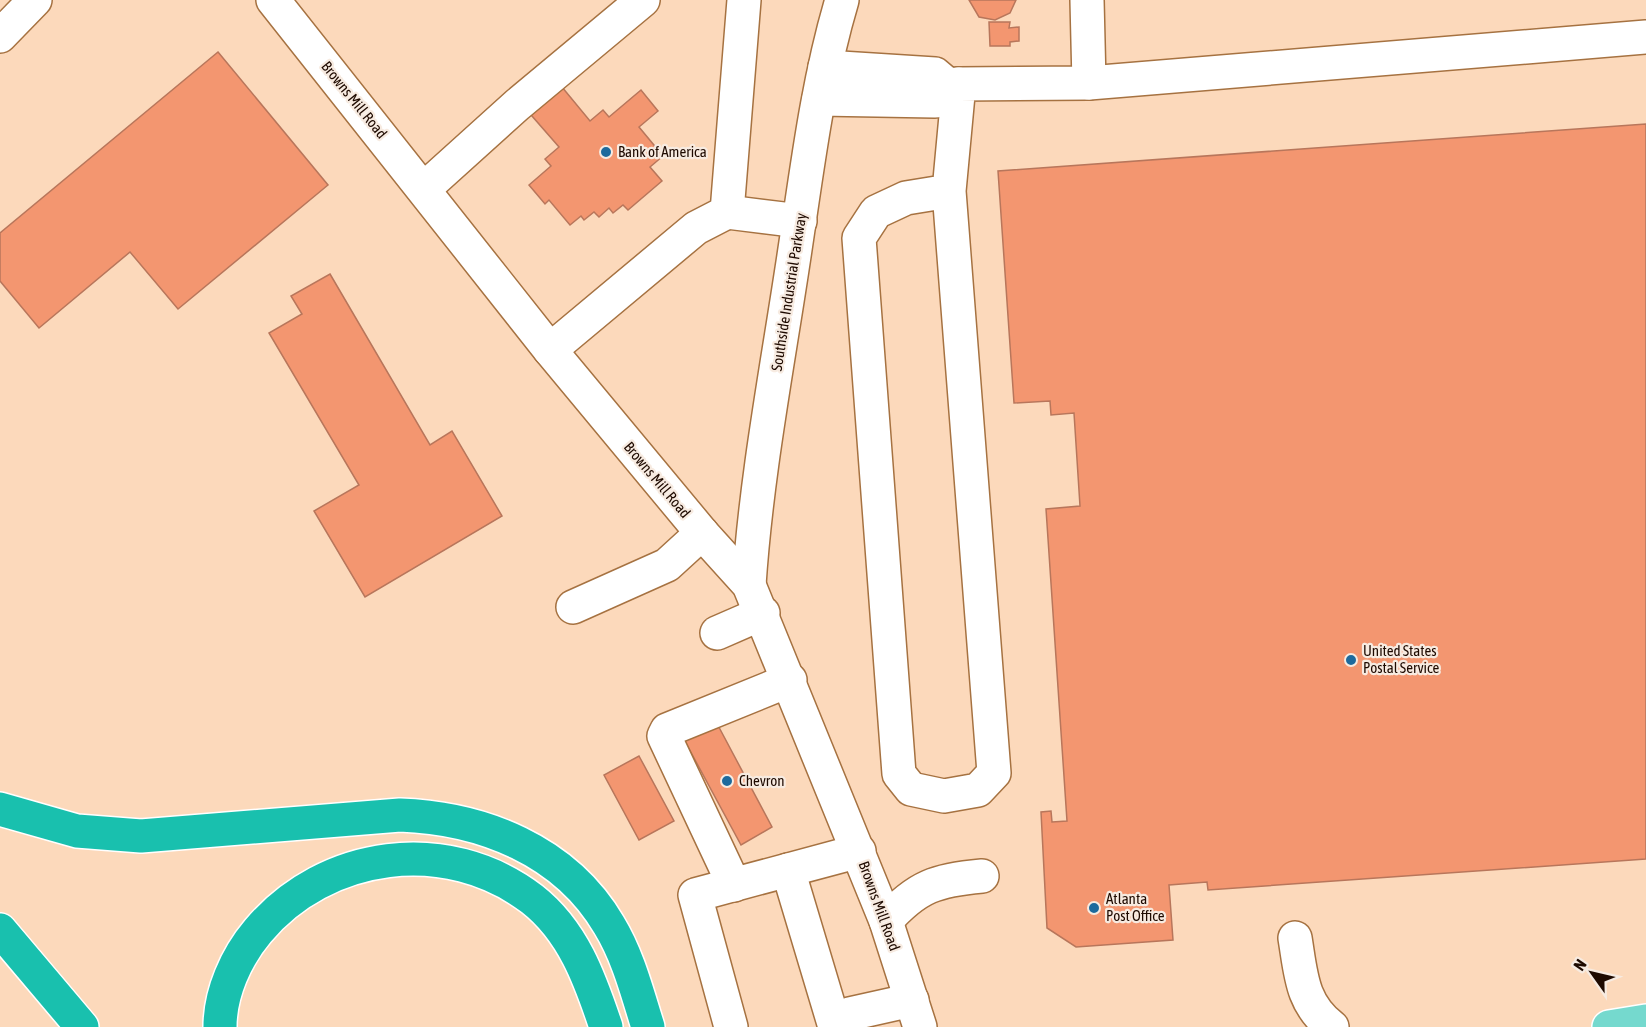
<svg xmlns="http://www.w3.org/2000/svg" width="1646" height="1027" viewBox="0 0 1646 1027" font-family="'Asap Condensed',sans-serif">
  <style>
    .building { fill: #f39670; stroke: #b8765b; stroke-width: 1.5 }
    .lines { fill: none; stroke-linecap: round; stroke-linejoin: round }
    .minor-casing { stroke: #a67241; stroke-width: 36 }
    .major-casing { stroke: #fff; stroke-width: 36 }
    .highway-casing { stroke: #fff; stroke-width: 36 }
    .minor { stroke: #fff; stroke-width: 33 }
    .major { stroke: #75d9ce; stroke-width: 33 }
    .highway { stroke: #19c0ae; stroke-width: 33 }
    .poi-dot { fill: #1d6a9d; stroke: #f7ebe1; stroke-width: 2 }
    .labels { text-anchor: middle; stroke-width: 4.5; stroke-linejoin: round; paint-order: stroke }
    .street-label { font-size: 15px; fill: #1e0a00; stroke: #f7ebe1 }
    .poi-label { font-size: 15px; fill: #1e0a00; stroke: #f7ebe1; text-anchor: start }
  </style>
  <rect width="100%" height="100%" fill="#fcd9bb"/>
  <g class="building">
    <path d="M 969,0 L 1016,0 L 1010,13 L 995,20 L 979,17 Z"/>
    <path d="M 989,22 L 1010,22 L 1009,28 L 1019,27 L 1019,41 L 1010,42 L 1010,46 L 990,46 Z"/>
    <path d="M 218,52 L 328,185 L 178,309 L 130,252 L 39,328 L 0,281 L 0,233 Z"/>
    <path d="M 557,81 L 590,121 L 603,110 L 609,117 L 641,90 L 658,111 L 639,127 L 663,156 L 650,167 L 662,181 L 628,210 L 623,205 L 613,213 L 609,208 L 599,217 L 594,212 L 584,220 L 581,216 L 570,225 L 549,200 L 545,204 L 529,185 L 551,166 L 545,159 L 559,147 L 525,108 Z"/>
    <path d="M 1646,124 L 1646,859 L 1208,890 L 1207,882 L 1169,885 L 1173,940 L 1076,947 L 1047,928 L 1041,812 L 1051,811 L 1052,822 L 1067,821 L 1046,509 L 1080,506 L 1074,413 L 1051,415 L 1050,401 L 1014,403 L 998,171 Z"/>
    <path d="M 330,274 L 430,445 L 452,431 L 502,516 L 365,597 L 314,511 L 359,485 L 269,333 L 302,314 L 291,296 Z"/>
    <path d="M 713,716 L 772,827 L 741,845 L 681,734 Z"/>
    <path d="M 639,756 L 674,821 L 639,840 L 604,775 Z"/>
  </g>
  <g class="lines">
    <g class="minor-casing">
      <g id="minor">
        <path d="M 273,0 L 550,350 L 702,533 L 749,585 L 886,921 L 920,1027"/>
        <path d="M 1087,0 L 1089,83"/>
        <path d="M 0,36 L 35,0"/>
        <path d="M 825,67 L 935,74 L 948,85 L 959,84"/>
        <path d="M 819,99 L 935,101 L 948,85"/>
        <path d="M 425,188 L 517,105 L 643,0"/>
        <path d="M 949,191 L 906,198 L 876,212 L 859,238 L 899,774 L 911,789 L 944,796 L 978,790 L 994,773 L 949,191 L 959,84 L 1089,83 L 1646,37"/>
        <path d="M 727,212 L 800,221"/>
        <path d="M 550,350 L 696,228 L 727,212 L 744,0"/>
        <path d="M 749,585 C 756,479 776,374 792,269 C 806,179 816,87 842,0"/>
        <path d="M 573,607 L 667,565 L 702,533"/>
        <path d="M 717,633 L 763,613"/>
        <path d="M 788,870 L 835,1027"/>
        <path d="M 734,885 L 664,736 L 667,730 L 790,680"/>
        <path d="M 886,921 C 917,886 937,880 982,876"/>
        <path d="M 1295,938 C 1301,974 1301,1003 1332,1027"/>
        <path d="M 731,1027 L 695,895 L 859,851"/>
        <path d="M 842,1027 L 849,1014 L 912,1000"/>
      </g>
    </g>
    <g class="major-casing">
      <path id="major" d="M 1609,1027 L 1646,1021"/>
    </g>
    <g class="highway-casing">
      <g id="highway">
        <path d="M 0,809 L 77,831 L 141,836 L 400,815 C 482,818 565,850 609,925 C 628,956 637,992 648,1027"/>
        <path d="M 0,930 L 82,1027"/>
        <path d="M 220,1027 C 220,993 236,957 258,931 C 325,851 447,834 532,899 C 573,931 590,979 606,1027"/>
      </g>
    </g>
    <use href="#minor" class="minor"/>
    <use href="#major" class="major"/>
    <use href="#highway" class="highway"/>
  </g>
  <g class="poi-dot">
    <circle cx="606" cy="152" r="6"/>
    <circle cx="1351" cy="660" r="6"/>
    <circle cx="727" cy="781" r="6"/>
    <circle cx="1094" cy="908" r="6"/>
  </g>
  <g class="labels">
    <g class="street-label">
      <text transform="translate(354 100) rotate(51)" y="5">Browns Mill Road</text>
      <text transform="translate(789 292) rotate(-81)" y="5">Southside Industrial Parkway</text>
      <text transform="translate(657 480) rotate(50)" y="5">Browns Mill Road</text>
      <text transform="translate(879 906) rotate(70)" y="5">Browns Mill Road</text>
    </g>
    <g class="poi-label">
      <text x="618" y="157">Bank of America</text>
      <text x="1363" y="656">United States<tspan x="1363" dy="17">Postal Service</tspan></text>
      <text x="739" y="786">Chevron</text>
      <text x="1106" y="904">Atlanta<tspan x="1106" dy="17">Post Office</tspan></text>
    </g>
  </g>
  <g transform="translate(1592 973) rotate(304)" stroke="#f7ebe1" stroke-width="4.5" paint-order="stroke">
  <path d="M0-4.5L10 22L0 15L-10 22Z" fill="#1e0a00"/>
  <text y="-9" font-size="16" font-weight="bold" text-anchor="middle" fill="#1e0a00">N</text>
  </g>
</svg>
